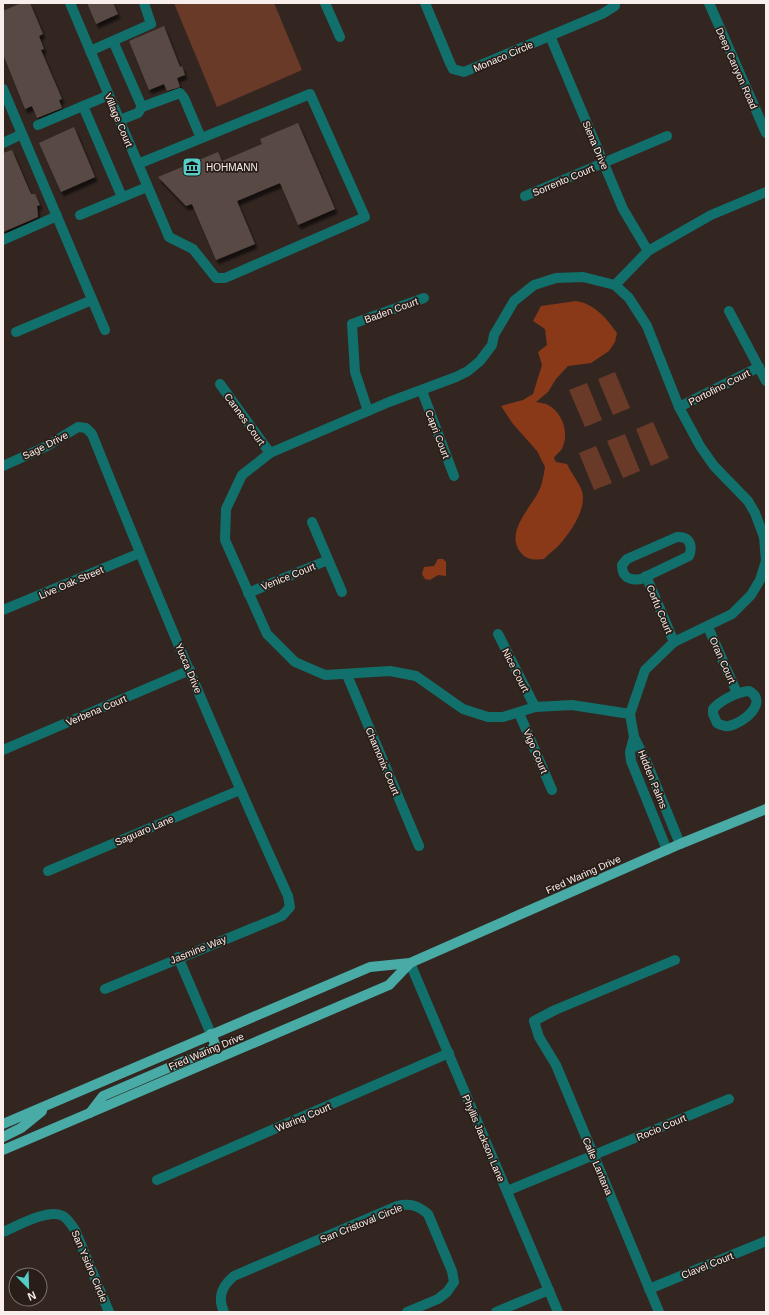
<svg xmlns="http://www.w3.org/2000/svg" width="769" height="1315" viewBox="0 0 769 1315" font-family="Helvetica,sans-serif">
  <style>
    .green { fill: #6a3a29 }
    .water { fill: #893918 }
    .building { fill: #584a44; filter: url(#shadow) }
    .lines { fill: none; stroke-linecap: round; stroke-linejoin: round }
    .minor { stroke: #12706c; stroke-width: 10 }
    .major { stroke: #49aba6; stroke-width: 10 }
    .labels { text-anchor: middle; stroke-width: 3.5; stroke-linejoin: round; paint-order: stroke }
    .street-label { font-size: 10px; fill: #f8efec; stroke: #291d18 }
    .poi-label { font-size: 10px; fill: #f8efec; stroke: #291d18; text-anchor: start }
  </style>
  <defs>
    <filter id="shadow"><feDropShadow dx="2.5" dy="4.5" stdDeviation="1" flood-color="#0009"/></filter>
  </defs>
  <rect width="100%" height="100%" fill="#332621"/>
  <g class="green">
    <path d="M 174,3 L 274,3 L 302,70 L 217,107 Z"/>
    <path d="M 615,372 L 630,408 L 613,415 L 598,379 Z"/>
    <path d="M 587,383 L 602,420 L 585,427 L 569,390 Z"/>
    <path d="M 653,422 L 669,458 L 651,466 L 636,429 Z"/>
    <path d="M 625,434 L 640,471 L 623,478 L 607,441 Z"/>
    <path d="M 596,446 L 612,483 L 594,490 L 579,453 Z"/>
  </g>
  <g class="water">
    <path d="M 576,301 C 595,304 606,318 617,333 L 615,342 L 609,351 L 591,363 L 568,366 L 556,379 L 548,392 L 536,402 C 540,403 545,403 548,405 C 562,412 569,432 563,446 C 562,451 556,454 554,458 L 556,462 L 567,464 C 571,473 578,481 582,491 C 587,509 571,531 560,544 C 555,550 549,553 544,559 C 535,560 527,560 521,553 C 503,531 534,506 541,486 C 543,480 544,473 545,467 L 537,451 L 513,424 L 501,406 L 523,400 L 533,394 L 542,365 L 538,352 L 547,345 L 545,329 L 533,321 L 541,306 Z"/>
    <path d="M 438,559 L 443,559 L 446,562 L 446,576 L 438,575 L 430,580 L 425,579 L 422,574 L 424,567 L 434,566 Z"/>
  </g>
  <g class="building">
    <path d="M 21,3 L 30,3 L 38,22 L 43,34 L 39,36 L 44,49 L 41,50 L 62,99 L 59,100 L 62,108 L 37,118 L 32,106 L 25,109 L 3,54 L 3,11 Z"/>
    <path d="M 87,3 L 113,3 L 118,14 L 96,24 Z"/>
    <path d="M 164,26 L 180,67 L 182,66 L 185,75 L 177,78 L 180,87 L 167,91 L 164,84 L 149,90 L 129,41 Z"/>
    <path d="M 298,123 L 335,209 L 298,225 L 280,183 L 237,201 L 255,244 L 216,260 L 192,204 L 186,206 L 158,177 L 218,152 L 222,161 L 262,144 L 260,139 Z"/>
    <path d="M 74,127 L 95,177 L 61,192 L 39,143 Z"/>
    <path d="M 12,150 L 27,185 L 31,194 L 35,194 L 40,205 L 37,206 L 38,217 L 3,232 L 3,153 Z"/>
  </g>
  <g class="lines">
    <g class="minor">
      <path d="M 70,3 L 169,237 L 193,249 L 216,278 L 225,278 L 365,217 L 310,94 L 138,164"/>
      <path d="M 325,3 L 340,37"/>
      <path d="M 425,3 L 450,63 L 453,69 L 464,72 L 602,14 L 615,6 L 615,3"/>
      <path d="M 709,3 L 766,133"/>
      <path d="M 550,36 L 623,209 L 648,251"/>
      <path d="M 113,41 L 142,107 L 138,113 L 120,120"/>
      <path d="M 90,51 L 151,24 L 144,3"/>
      <path d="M 3,89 L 105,330"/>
      <path d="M 83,106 L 122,197"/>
      <path d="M 142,107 L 180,93 L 184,98 L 201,138"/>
      <path d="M 38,125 L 109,95"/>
      <path d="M 3,143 L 22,134"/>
      <path d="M 525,196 L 667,136"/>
      <path d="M 80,215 L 147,187"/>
      <path d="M 3,240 L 57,216"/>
      <path d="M 615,285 L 648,251 L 711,215 L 766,192"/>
      <path d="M 729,311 L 766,381"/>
      <path d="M 16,332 L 92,300"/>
      <path d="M 220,384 L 270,453"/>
      <path d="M 422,391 L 454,476"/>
      <path d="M 679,407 L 759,367"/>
      <path d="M 368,411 L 355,372 L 352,324 L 424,298"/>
      <path d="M 3,466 L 47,446 L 78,427 L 86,428 L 92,434 C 154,589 219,744 288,896 L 290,907 L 282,916 L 105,989"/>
      <path d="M 312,522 L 342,592"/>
      <path d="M 677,537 C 690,536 693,546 689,556 L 641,579 C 629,581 622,577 622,565 L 627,559 Z"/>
      <path d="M 646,576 L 674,642"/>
      <path d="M 248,593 L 328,560"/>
      <path d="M 3,610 L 140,553"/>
      <path d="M 708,627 L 737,693"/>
      <path d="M 498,634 L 535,707"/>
      <path d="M 347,675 L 419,846"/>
      <path d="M 749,691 C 769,702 744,723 729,726 C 725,727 721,725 717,723 L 713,714 L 713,709 C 721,700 737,692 749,691 Z"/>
      <path d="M 519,713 L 552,790"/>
      <path d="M 630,714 L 572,705 L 535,707 L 503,717 L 488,717 L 463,709 L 416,676 L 390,671 L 325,675 L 295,662 L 267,634 L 225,540 L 226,509 L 242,475 L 270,453 L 389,402 L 456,377 L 468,371 L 480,361 L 492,345 L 494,335 L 514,301 L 534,285 L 556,278 L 583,277 L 615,285 L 629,298 L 647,326 L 679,407 L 700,446 L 714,466 L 748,501 L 755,513 L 764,537 L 766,561 L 760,580 L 751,595 L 732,614 L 674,642 L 645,670 L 630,714 L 634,737 L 647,763 L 680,844"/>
      <path d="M 634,737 L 630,752 L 631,761 L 667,850"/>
      <path d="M 3,750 L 190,670"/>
      <path d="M 48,871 L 240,790"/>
      <path d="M 178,957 L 211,1034"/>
      <path d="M 410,963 L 558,1312"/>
      <path d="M 157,1180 L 449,1053"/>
      <path d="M 507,1191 L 729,1099"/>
      <path d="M 3,1232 C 17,1226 49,1208 63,1216 C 68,1219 71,1224 75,1230 L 109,1312"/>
      <path d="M 649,1289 L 766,1241"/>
      <path d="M 224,1312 C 217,1297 222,1286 234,1276 L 397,1206 C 410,1203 417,1205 428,1214 L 452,1271 L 454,1282 L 447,1292 L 438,1299 L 407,1312"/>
      <path d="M 496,1312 L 549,1290"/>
      <path d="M 659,1312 L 556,1065 L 539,1037 L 534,1021 L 555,1010 L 675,960"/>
    </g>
    <g class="major">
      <path d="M 90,1113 L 103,1096 L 212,1049 L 215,1044 L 211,1034"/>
      <path d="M 3,1124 L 370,967 L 410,963 L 680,844 L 766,809"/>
      <path d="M 3,1137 L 21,1128 L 42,1111"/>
      <path d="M 3,1150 L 389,985 L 410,963"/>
    </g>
  </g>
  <defs>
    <g id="museum-square" transform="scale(1)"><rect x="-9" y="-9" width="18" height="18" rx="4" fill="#54cdc7" stroke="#291d18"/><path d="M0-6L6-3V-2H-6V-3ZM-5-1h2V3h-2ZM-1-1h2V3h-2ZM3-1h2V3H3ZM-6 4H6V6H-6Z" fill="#111"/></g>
  </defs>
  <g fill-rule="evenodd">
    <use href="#museum-square" x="192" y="167"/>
  </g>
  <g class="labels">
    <g class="street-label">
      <text transform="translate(503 56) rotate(-23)" y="4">Monaco Circle</text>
      <text transform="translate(737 68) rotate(66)" y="4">Deep Canyon Road</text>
      <text transform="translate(119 120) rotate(67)" y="4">Village Court</text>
      <text transform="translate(596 145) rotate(67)" y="4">Siena Drive</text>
      <text transform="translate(563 180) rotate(-23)" y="4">Sorrento Court</text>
      <text transform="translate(391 310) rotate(-20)" y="4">Baden Court</text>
      <text transform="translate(719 387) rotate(-27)" y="4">Portofino Court</text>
      <text transform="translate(245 419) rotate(54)" y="4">Cannes Court</text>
      <text transform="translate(438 434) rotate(69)" y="4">Capri Court</text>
      <text transform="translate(45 445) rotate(-27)" y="4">Sage Drive</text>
      <text transform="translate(288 576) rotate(-22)" y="4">Venice Court</text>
      <text transform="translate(71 582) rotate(-23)" y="4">Live Oak Street</text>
      <text transform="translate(660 609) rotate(67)" y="4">Corfu Court</text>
      <text transform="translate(723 660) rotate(66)" y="4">Oran Court</text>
      <text transform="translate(189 668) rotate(67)" y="4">Yucca Drive</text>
      <text transform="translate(516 670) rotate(63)" y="4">Nice Court</text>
      <text transform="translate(96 710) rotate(-23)" y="4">Verbena Court</text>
      <text transform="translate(536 751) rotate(67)" y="4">Vigo Court</text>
      <text transform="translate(383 761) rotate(67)" y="4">Chamonix Court</text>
      <text transform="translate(653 779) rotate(68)" y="4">Hidden Palms</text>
      <text transform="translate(144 830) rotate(-23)" y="4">Saguaro Lane</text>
      <text transform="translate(583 874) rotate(-24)" y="4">Fred Waring Drive</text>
      <text transform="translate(198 949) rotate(-22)" y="4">Jasmine Way</text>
      <text transform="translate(206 1051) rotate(-23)" y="4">Fred Waring Drive</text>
      <text transform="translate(303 1117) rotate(-23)" y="4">Waring Court</text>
      <text transform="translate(661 1127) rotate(-23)" y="4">Rocio Court</text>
      <text transform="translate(484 1138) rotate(67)" y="4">Phyllis Jackson Lane</text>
      <text transform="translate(598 1166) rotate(67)" y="4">Calle Lantana</text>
      <text transform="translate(361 1223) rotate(-22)" y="4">San Cristoval Circle</text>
      <text transform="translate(707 1265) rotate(-22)" y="4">Clavel Court</text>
      <text transform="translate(90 1266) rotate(67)" y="4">San Ysidro Circle</text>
    </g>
    <g class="poi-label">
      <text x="206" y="171">HOHMANN</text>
    </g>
  </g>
  <rect width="769" height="1315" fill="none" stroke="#f8efec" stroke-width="8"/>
  <g transform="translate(28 1287) rotate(157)"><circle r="19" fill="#291d18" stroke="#7c716d"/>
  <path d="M0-3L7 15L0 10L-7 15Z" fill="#54cdc7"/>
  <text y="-6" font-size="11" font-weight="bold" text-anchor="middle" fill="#f8efec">N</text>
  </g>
</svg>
